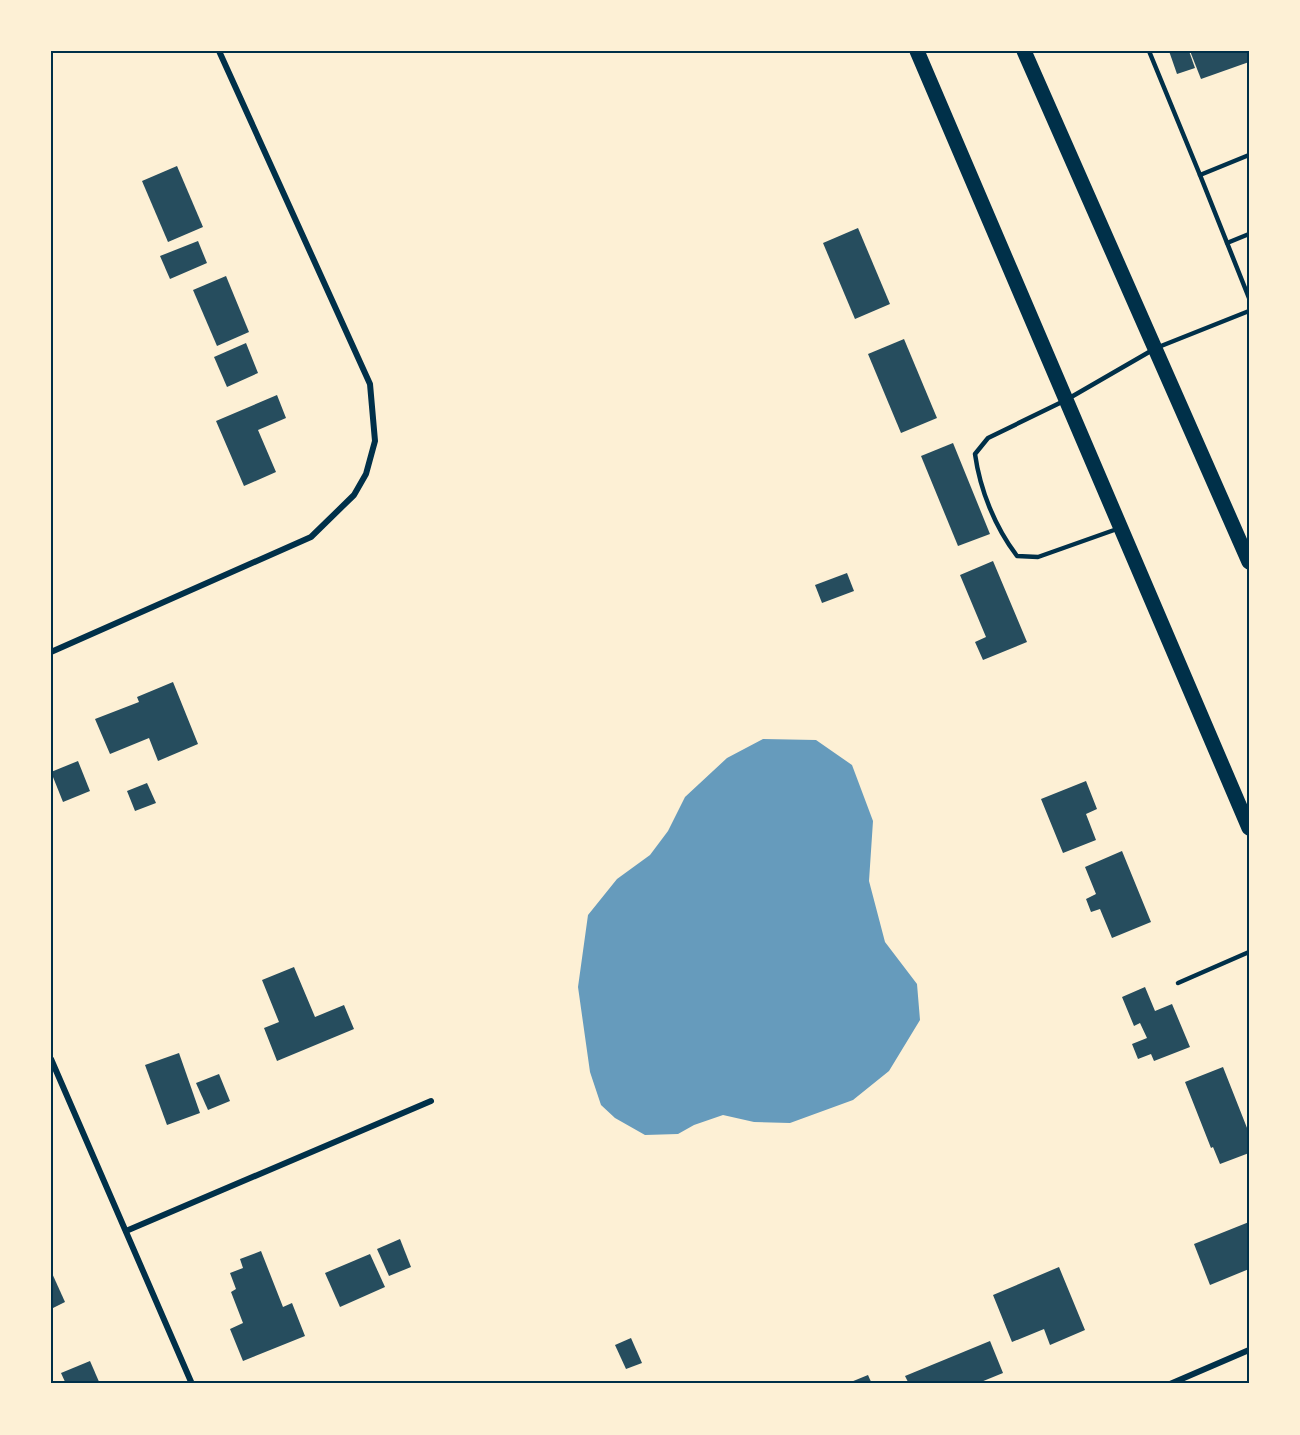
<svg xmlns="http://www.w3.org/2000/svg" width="1300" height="1435" viewBox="0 0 1300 1435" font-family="'Roboto Condensed',sans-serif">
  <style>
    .water { fill: #669bbc }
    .building { fill: #264d5e }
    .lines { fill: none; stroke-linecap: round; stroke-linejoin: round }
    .service { stroke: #003049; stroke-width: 4.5 }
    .minor { stroke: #003049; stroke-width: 6 }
    .primary { stroke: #003049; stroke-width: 15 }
    .neatline { fill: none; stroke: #003049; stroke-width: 2 }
  </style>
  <rect width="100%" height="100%" fill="#fdf0d5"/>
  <path class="water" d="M 763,739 L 816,740 L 852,765 L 873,821 L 869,881 L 885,942 L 917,984 L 920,1020 L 889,1071 L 853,1100 L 790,1123 L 754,1122 L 723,1115 L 694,1125 L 678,1134 L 645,1135 L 615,1118 L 601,1105 L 590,1072 L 578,987 L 588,915 L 617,879 L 650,855 L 668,831 L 685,797 L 727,758 Z"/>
  <g class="building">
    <path d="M 1169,51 L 1189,51 L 1195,68 L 1177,74 Z"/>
    <path d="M 1190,51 L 1249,51 L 1249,62 L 1201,79 Z"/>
    <path d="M 177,166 L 203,227 L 168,242 L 142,181 Z"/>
    <path d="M 858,228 L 890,304 L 855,319 L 823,243 Z"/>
    <path d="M 198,241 L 207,263 L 170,279 L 160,256 Z"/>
    <path d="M 226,276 L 249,332 L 217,346 L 193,290 Z"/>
    <path d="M 904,339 L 937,418 L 901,433 L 868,354 Z"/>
    <path d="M 246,343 L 258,373 L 227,387 L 214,357 Z"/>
    <path d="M 277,395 L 286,418 L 258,430 L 276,472 L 244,486 L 216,421 Z"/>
    <path d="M 953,443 L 990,534 L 958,546 L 921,456 Z"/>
    <path d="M 993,561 L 1027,642 L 983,660 L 975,642 L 986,637 L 960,575 Z"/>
    <path d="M 847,573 L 854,591 L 822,603 L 815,585 Z"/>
    <path d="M 173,682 L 198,744 L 158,761 L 149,738 L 110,754 L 95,719 L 139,702 L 137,697 Z"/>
    <path d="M 78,761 L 90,791 L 63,802 L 51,772 Z"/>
    <path d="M 1086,781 L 1097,809 L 1086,814 L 1096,840 L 1063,853 L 1041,799 Z"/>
    <path d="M 147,783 L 156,803 L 135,811 L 127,791 Z"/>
    <path d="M 1122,851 L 1151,922 L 1112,938 L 1100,909 L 1091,912 L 1086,899 L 1096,894 L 1085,867 Z"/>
    <path d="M 294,967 L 315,1017 L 344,1005 L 354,1029 L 277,1061 L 264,1028 L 279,1022 L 262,980 Z"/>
    <path d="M 1145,987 L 1155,1011 L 1172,1004 L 1190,1047 L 1154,1061 L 1151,1054 L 1138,1059 L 1132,1044 L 1147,1038 L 1140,1023 L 1134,1026 L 1122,997 Z"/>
    <path d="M 179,1053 L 200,1113 L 167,1125 L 145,1065 Z"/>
    <path d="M 1223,1067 L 1249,1133 L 1249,1153 L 1220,1164 L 1213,1147 L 1211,1148 L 1185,1082 Z"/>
    <path d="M 219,1074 L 230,1101 L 208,1110 L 196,1083 Z"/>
    <path d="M 1249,1222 L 1249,1269 L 1210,1285 L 1194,1244 Z"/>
    <path d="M 400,1239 L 411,1267 L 389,1276 L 377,1249 Z"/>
    <path d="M 261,1251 L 283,1307 L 292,1303 L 305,1336 L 243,1361 L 230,1329 L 243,1323 L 231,1292 L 236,1289 L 230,1273 L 243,1268 L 240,1259 Z"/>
    <path d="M 370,1254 L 385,1287 L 340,1307 L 325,1273 Z"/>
    <path d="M 1059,1267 L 1085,1330 L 1050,1345 L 1044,1329 L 1012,1342 L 993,1295 Z"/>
    <path d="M 51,1271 L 65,1302 L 51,1309 Z"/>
    <path d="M 631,1338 L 642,1363 L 626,1369 L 615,1345 Z"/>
    <path d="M 990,1341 L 1003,1373 L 976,1384 L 909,1384 L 905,1376 Z"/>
    <path d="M 90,1361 L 100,1384 L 66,1384 L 61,1373 Z"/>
    <path d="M 868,1375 L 872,1384 L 846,1384 Z"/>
  </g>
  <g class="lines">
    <g class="service">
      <path d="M 1149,51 L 1200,175"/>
      <path d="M 1249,155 L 1200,175 L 1249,298"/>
      <path d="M 1227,243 L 1249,234"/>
      <path d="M 1117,529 L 1038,557 L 1017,556 C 995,527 980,490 975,454 L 988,438 L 1066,400 L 1156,348 L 1249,311"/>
      <path d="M 1178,983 L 1249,952"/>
    </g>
    <g class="minor">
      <path d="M 51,652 L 311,537 L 354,495 L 366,474 L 375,441 L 370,384 L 219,51"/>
      <path d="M 51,1059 L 192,1384"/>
      <path d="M 126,1231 L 431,1101"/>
      <path d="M 1170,1384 L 1249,1350"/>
    </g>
    <g class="primary">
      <path d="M 917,51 L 1249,828"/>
      <path d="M 1024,51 L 1249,562"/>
    </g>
  </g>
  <rect width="1300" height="1435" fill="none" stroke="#fdf0d5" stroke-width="105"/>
  <rect x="52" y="52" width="1196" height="1330" class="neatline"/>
</svg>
